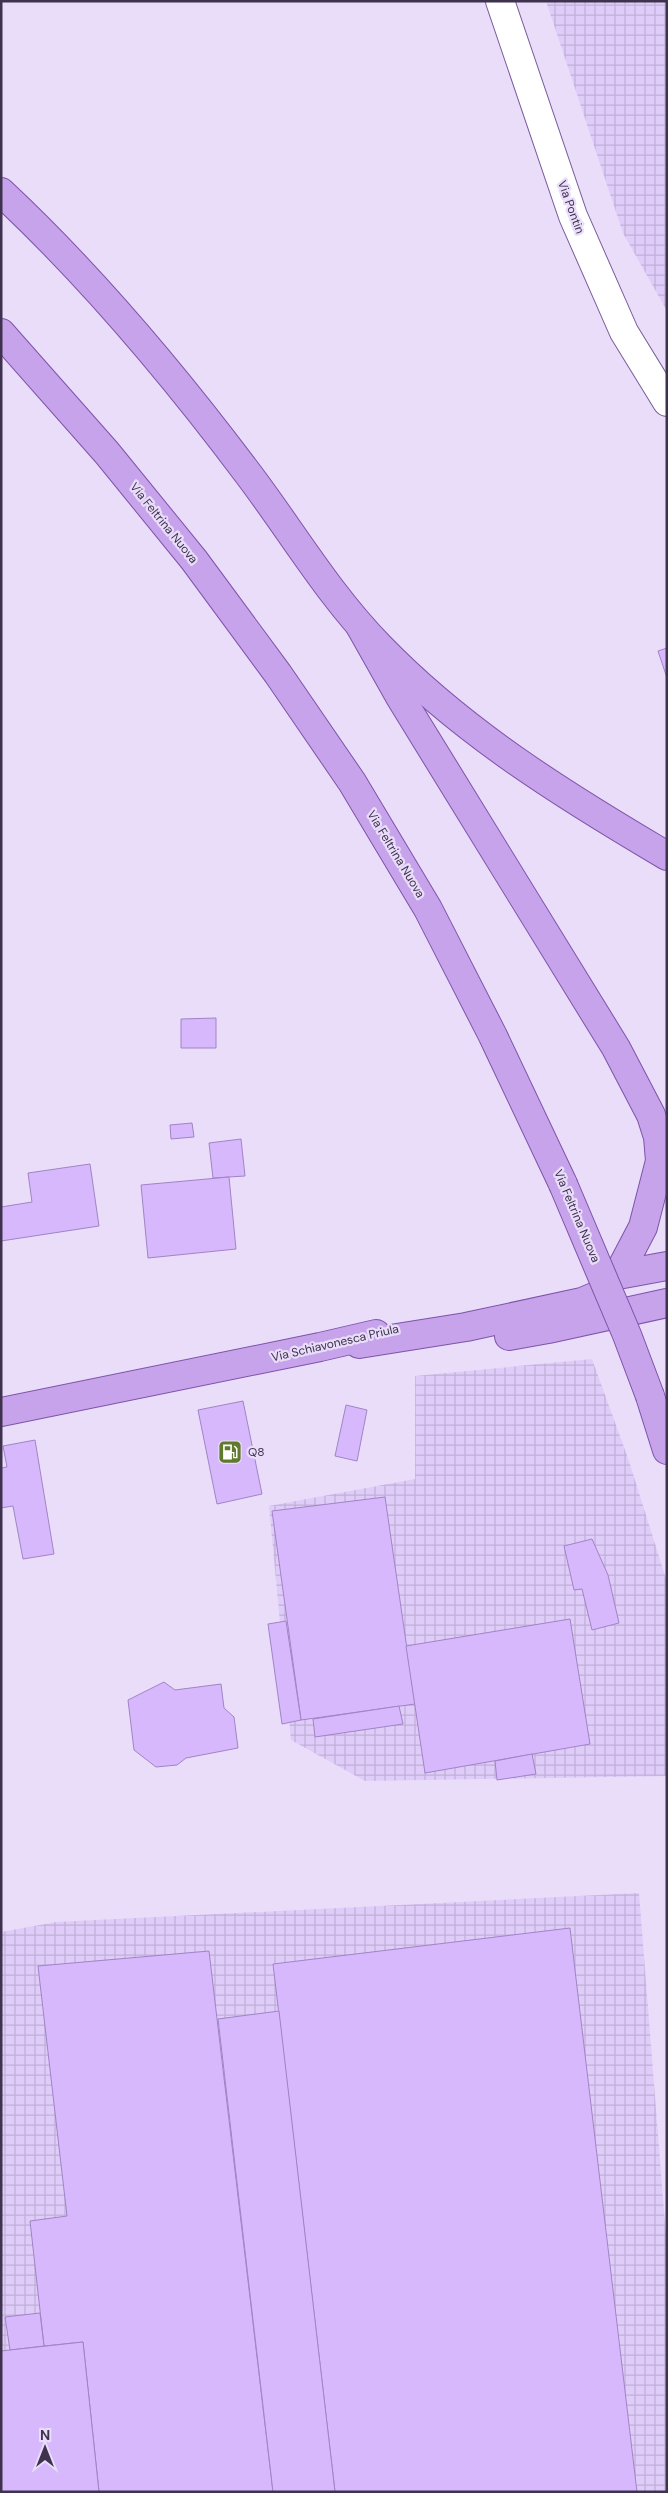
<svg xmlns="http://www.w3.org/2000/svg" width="668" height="2493" viewBox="0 0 668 2493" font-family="'DM Sans',sans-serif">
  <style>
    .industrial { fill: url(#industrial-grid) }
    .building { fill: #d7b8fd; stroke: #a184c4 }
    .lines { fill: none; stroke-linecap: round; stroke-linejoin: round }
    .minor-casing { stroke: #795c9a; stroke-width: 30 }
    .primary-casing { stroke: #7e53aa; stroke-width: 30 }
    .minor { stroke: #fff; stroke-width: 28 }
    .primary { stroke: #c6a3ea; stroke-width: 28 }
    .primary-bridge-casing { stroke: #7e53aa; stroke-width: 30; stroke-linecap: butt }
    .primary-bridge { stroke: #c6a3ea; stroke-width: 28 }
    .labels { text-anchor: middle; stroke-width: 4.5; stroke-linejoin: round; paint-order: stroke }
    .street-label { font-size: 12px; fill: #3f324e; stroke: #e9ddf9 }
    .poi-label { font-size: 12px; fill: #3f324e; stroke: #e9ddf9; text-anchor: start }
  </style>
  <defs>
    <pattern id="industrial-grid" width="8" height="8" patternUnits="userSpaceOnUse" patternTransform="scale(1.25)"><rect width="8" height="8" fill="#dfccf9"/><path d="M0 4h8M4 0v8" fill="none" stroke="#c0b0d7"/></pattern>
  </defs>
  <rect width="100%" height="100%" fill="#e9ddf9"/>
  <g class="industrial">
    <path d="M 546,1 L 667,1 L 667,311 L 623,233 Z"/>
    <path d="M 592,1359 L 629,1461 L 667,1582 L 667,1776 L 365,1781 L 291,1740 L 269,1506 L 415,1479 L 415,1376 Z"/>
    <path d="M 639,1893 L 667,2249 L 667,2492 L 1,2492 L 1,1932 L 56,1922 Z"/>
  </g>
  <g class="building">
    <path d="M 667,648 L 667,678 L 658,651 Z"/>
    <path d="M 216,1018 L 216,1048 L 181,1048 L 181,1019 Z"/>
    <path d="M 192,1123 L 194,1137 L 171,1139 L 170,1125 Z"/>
    <path d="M 241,1139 L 245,1176 L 213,1178 L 209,1143 Z"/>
    <path d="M 90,1164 L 99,1226 L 1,1241 L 1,1207 L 32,1202 L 28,1173 Z"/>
    <path d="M 229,1177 L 236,1249 L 148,1258 L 141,1185 Z"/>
    <path d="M 243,1401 L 262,1494 L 217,1504 L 198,1410 Z"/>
    <path d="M 346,1405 L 367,1410 L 357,1461 L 335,1456 Z"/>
    <path d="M 35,1440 L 54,1554 L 23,1559 L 13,1506 L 1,1508 L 1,1468 L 7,1467 L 3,1446 Z"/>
    <path d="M 385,1497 L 415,1704 L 301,1720 L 272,1511 Z"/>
    <path d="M 592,1539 L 608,1575 L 619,1623 L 592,1630 L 582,1589 L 574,1590 L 564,1546 Z"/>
    <path d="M 570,1619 L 590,1744 L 425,1773 L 406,1646 Z"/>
    <path d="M 286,1621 L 301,1720 L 282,1724 L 268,1624 Z"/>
    <path d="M 164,1682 L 175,1690 L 221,1684 L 224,1708 L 234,1717 L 238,1748 L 186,1758 L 177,1765 L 156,1767 L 134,1750 L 128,1700 Z"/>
    <path d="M 399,1706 L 403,1724 L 315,1737 L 313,1719 Z"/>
    <path d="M 532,1754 L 536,1774 L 497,1780 L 495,1761 Z"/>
    <path d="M 570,1928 L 637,2492 L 335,2492 L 273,1964 Z"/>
    <path d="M 209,1951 L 273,2492 L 99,2492 L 83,2342 L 44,2346 L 30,2221 L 67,2216 L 38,1966 Z"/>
    <path d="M 279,2011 L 335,2492 L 273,2492 L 218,2019 Z"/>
    <path d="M 40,2313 L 44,2346 L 10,2350 L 5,2317 Z"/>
    <path d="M 83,2342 L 99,2492 L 1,2492 L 1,2351 Z"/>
  </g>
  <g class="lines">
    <g class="minor-casing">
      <path id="minor" d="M 500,1 L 573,216 L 624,332 L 667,402"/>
    </g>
    <g class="primary-casing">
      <g id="primary">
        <path d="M 1,192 C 93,278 174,375 249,475 C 292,532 329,595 379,646 C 462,732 565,796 667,856"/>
        <path d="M 1,333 L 107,453 L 194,560 L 278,674 L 352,782 L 428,909 L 493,1036 L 563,1184"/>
        <path d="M 607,1277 L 667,1266"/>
        <path d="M 509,1336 L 548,1329 L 667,1303"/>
        <path d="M 359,1344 L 466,1327 L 582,1302 L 601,1294 L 621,1269 L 643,1227 L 660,1161 L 658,1137 L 651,1115 L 616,1048 L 400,697 L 360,626"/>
        <path d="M 650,1396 L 667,1450"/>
        <path d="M 1,1412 L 320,1347 L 376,1334"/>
      </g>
    </g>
    <use href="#minor" class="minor"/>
    <use href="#primary" class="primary"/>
    <g class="primary-bridge-casing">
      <path id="primary-bridge" d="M 563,1184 L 627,1335 L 650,1396"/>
    </g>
    <use href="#primary-bridge" class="primary-bridge"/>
  </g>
  <defs>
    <g id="fuel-square" transform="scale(1.25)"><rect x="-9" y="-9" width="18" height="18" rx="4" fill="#61792c" stroke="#e9ddf9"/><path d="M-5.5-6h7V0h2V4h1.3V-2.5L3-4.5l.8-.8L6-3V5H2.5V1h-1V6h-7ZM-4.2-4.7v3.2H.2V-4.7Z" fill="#fff"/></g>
  </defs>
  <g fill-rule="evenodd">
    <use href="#fuel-square" x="230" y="1452"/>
  </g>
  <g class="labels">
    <g class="street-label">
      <text transform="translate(571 207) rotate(70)" y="4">Via Pontin</text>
      <text transform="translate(164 523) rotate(51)" y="4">Via Feltrina Nuova</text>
      <text transform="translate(396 854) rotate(59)" y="4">Via Feltrina Nuova</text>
      <text transform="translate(577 1216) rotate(67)" y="4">Via Feltrina Nuova</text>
      <text transform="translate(335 1343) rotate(-13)" y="4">Via Schiavonesca Priula</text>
    </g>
    <g class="poi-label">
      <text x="248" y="1456">Q8</text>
    </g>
  </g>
  <rect width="668" height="2493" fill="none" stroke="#3f324e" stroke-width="5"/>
  <g transform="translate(45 2448)" stroke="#e9ddf9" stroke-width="4" paint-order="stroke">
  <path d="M0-4L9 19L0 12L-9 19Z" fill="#3f324e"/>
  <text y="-8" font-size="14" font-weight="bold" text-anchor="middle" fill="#3f324e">N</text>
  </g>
</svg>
